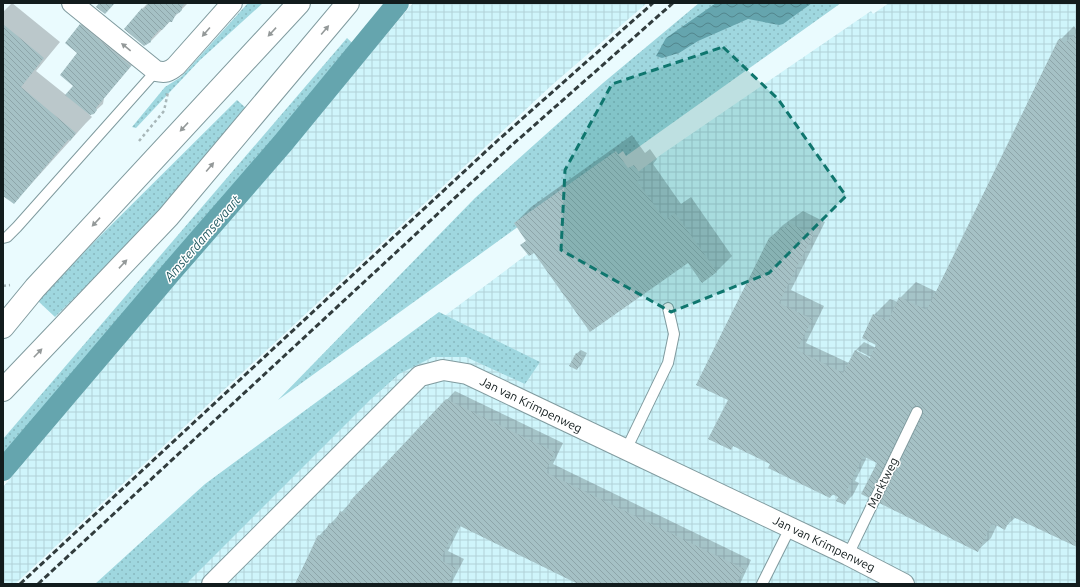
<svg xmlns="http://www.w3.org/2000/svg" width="1080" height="587" viewBox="0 0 1080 587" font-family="Ubuntu,sans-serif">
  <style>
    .industrial { fill: url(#industrial-grid) }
    .grass { fill: url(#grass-dots) }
    .water { fill: url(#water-waves) }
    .shadow { fill: #0003; fill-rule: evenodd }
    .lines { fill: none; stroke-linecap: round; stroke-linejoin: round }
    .canal { stroke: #65a5ae; stroke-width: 22 }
    .building { fill: url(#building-back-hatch) }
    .service-casing { stroke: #809b9f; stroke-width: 12 }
    .minor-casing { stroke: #809b9f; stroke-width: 22 }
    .secondary-casing { stroke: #809b9f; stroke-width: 24 }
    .path { stroke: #a8b7b9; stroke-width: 2.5; stroke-dasharray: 3 3; stroke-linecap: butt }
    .service { stroke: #fff; stroke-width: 10 }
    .minor { stroke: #fff; stroke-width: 20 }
    .secondary { stroke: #fff; stroke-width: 22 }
    .rail { stroke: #313c3d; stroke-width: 3; stroke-dasharray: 6 3; stroke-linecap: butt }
    .oneway { fill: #949999 }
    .marked { fill: #0f766e; fill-opacity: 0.2; stroke: #0f766e; stroke-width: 3; stroke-dasharray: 8 5; stroke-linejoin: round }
    .labels { text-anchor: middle; stroke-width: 3; stroke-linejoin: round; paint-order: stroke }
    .street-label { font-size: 12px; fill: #121c1d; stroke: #fff }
    .water-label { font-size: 13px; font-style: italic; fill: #255c63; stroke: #fff }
  </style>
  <defs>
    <pattern id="industrial-grid" width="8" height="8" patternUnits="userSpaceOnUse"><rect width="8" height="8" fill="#cff5fb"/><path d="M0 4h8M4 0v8" fill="none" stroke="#b1d1d7"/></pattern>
    <pattern id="grass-dots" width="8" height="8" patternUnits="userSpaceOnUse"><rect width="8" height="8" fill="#9fd7df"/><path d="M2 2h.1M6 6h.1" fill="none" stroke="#88b8bf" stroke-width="1.8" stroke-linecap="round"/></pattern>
    <pattern id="water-waves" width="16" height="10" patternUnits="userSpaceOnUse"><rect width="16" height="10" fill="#65a5ae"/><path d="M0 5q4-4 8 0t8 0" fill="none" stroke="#52868d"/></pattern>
    <pattern id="building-back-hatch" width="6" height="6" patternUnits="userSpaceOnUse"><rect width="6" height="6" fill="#a5c1c5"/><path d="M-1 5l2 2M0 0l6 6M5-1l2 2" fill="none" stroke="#8da5a9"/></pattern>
  </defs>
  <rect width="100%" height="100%" fill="#eafbfe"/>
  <g class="industrial">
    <path d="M 413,3 L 647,3 L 552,85 L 15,584 L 3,584 L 3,487 Z"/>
    <path d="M 889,3 L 1077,3 L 1077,584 L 154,584 L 400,349 L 662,154 L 871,11 L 873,14 Z"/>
  </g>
  <g class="grass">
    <path d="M 248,3 L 263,3 L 200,60 L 136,128 L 132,127 L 165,87 L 181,77 Z"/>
    <path d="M 699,3 L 841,3 L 626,156 L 623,151 L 278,400 L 475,198 L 603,83 Z"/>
    <path d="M 347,38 L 362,52 L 3,471 L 3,439 Z"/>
    <path d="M 237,100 L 247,109 L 161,209 L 115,258 L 55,317 L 38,301 L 95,241 Z"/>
    <path d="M 439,312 L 540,362 L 525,384 L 466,357 L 433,357 L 399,374 L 370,400 L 186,584 L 95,584 L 205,484 Z"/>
  </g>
  <path class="water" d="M 716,3 L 812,3 L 783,24 L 779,25 L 748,19 L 698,41 L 679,53 L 662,58 L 656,56 L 666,38 Z"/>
  <g class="shadow">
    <path d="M 12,3 L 60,42 L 36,71 L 66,95 L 74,86 L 81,25 L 90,16 L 139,57 L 104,98 L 103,104 L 93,113 L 89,114 L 92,117 L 86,123 L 14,203 L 3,194 L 3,12 Z"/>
    <path d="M 148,3 L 188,3 L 151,41 L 142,9 Z"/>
    <path d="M 1074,26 L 1077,31 L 1077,546 L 1016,517 L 1004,528 L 997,525 L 991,538 L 978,550 L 879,462 L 867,457 L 855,481 L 859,483 L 853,495 L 844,504 L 839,496 L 834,494 L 830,497 L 771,463 L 734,445 L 730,449 L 729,399 L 770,238 L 783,225 L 803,211 L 825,222 L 791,290 L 824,306 L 806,343 L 849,363 L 855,351 L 864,342 L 876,348 L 874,315 L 890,299 L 898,302 L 900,298 L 916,282 L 937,292 L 1059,41 ZM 857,350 L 871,357 L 870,359 L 857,352 Z"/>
    <path d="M 632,135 L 645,153 L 650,149 L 657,159 L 653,164 L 681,204 L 691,197 L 732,256 L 716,272 L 688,262 L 534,251 L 522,245 L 527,240 L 515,223 L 531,207 Z"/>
    <path d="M 581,350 L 587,353 L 581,365 L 577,369 L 576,354 Z"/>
    <path d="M 455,391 L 563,443 L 553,464 L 751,560 L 740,584 L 582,584 L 461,525 L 448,551 L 464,559 L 451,584 L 295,584 L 319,536 Z"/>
  </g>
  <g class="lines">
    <path class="canal" d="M 3,470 L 172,271 L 283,143 L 398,3"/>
  </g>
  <g class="building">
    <path d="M 99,3 L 115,3 L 105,14 L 96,7 Z"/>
    <path d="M 149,3 L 185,3 L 182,7 L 182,10 L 179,13 L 176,14 L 172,22 L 169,22 L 162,30 L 160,29 L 151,39 L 151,42 L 144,46 L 124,29 L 142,8 L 143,10 Z"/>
    <path d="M 3,24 L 44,58 L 21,87 L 76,133 L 70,141 L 69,139 L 14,204 L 3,196 Z"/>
    <path d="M 80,24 L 131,66 L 96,108 L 97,110 L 94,114 L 90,115 L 65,95 L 73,86 L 60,75 L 77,53 L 65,43 Z"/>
    <path d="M 1077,33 L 1077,547 L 1011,516 L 1005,530 L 992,523 L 978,552 L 861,494 L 877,463 L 863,456 L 847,490 L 851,492 L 845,505 L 836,501 L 838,497 L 832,494 L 830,498 L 768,468 L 770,464 L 733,446 L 731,450 L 708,439 L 728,400 L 696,385 L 769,238 L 790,223 L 813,235 L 779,303 L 812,319 L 797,350 L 843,373 L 855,350 L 870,358 L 876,345 L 862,338 L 873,314 L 888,321 L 899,297 L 927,310 L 1058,40 L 1061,38 L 1064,43 Z"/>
    <path d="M 616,151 L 628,168 L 634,165 L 642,176 L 637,181 L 665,220 L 675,213 L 717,272 L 702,283 L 688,263 L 590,332 L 534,253 L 529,256 L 520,245 L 526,241 L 514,223 Z"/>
    <path d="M 576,353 L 583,357 L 577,370 L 569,366 Z"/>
    <path d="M 446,399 L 555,452 L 545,472 L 744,569 L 736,584 L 578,584 L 458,525 L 440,560 L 456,568 L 447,584 L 295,584 L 318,535 L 323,537 L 329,523 L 334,525 L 340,511 L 345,513 L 351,500 Z"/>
  </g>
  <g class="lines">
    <g class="service-casing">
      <g id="service">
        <path d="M 3,238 L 7,237 L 17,227 L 156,71"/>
        <path d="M 626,450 L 668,363 L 674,334 L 668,308"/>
        <path d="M 848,555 L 917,412"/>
        <path d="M 762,584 L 790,528"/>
      </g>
    </g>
    <g class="minor-casing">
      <g id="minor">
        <path d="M 72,3 L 156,71 C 165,73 169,72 176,66 L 232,3"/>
        <path d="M 212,584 L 420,376 L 443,370 L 467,374 L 848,555 L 904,584"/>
      </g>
    </g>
    <g class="secondary-casing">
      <g id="secondary">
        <path d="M 3,327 L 35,288 L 299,3"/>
        <path d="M 3,390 L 168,217 L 348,3"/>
      </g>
    </g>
    <g class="path">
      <path d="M 139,141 L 164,111 L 168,92"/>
      <path d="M 3,286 L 10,285"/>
    </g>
    <use href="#service" class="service"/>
    <use href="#minor" class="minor"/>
    <use href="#secondary" class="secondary"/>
    <g class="rail">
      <path d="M 20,584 L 497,141 L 653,3"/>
      <path d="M 38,584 L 512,145 L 673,3"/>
    </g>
  </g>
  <defs><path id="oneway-solid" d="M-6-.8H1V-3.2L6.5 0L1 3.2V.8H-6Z"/></defs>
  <g class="oneway">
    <use href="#oneway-solid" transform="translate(325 30) rotate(-50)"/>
    <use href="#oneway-solid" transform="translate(206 32) rotate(131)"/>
    <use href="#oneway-solid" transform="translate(272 32) rotate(133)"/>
    <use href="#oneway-solid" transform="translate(126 47) rotate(-141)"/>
    <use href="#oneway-solid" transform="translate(184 127) rotate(133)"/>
    <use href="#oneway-solid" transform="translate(210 167) rotate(-50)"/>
    <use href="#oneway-solid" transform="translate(96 222) rotate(133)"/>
    <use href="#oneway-solid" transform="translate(123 264) rotate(-47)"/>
    <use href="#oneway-solid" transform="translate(38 353) rotate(-46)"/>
  </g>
  <path class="marked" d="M 723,47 L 778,99 L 846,196 L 769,273 L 671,312 L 561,250 L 565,170 L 612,84 Z"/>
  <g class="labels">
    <g class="street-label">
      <text transform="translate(531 405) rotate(26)" y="4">Jan van Krimpenweg</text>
      <text transform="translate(883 483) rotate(-64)" y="4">Marktweg</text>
      <text transform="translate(824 544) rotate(26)" y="4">Jan van Krimpenweg</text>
    </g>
    <g class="water-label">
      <text transform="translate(202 238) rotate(-49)" y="5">Amsterdamsevaart</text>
    </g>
  </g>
  <rect width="1080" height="587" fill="none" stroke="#121c1d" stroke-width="8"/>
</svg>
